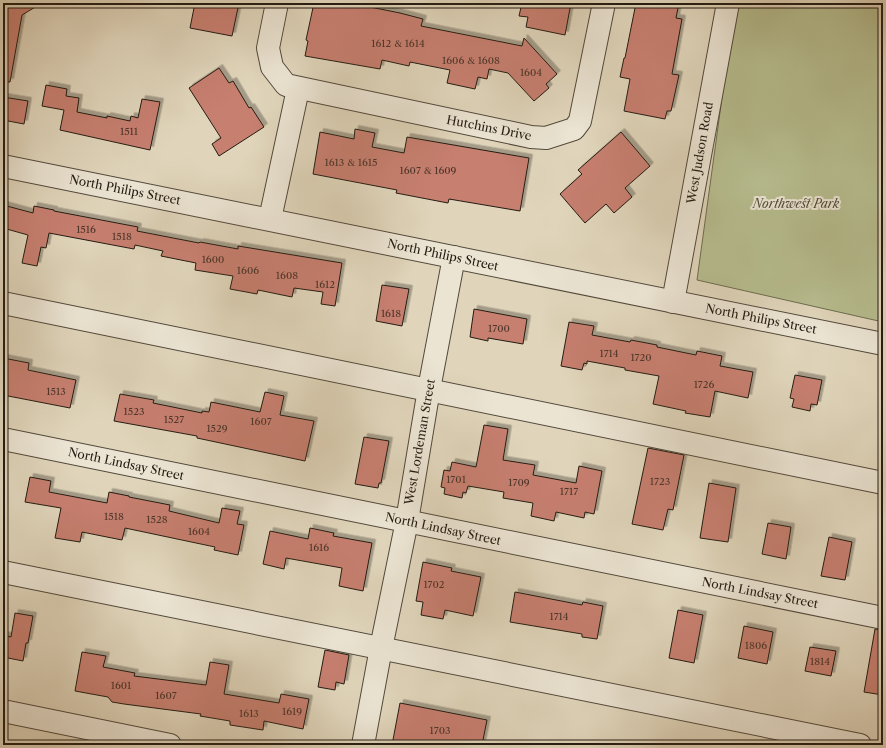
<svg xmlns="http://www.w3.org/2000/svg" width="886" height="748" viewBox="0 0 886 748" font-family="'Libre Caslon Text',serif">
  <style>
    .green { fill: #b6bc8e; stroke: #6d6c50 }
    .building { fill: #c77f70; stroke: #241c12; filter: url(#shadow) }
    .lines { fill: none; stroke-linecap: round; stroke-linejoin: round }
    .minor-casing { stroke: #534a3c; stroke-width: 24 }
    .minor { stroke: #ebe4d3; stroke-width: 22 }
    .labels { text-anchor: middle; stroke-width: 4; stroke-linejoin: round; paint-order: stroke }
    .number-label { font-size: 10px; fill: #4d352a }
    .street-label { font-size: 12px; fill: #241c12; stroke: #ebe4d3 }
    .park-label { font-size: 12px; font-style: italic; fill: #504c37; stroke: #ebe4d3 }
  </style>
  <defs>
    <filter id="shadow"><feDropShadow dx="3.5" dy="-3.5" stdDeviation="0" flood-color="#0004"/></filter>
  </defs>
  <rect width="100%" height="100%" fill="#e0d5bb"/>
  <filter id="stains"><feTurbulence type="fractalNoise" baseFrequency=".005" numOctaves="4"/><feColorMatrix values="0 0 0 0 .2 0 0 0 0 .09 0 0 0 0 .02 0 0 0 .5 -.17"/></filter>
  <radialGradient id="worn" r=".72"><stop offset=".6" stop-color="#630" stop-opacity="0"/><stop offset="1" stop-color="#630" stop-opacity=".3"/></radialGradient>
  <path class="green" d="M 735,3 L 883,3 L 883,322 L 697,280 Z"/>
  <g class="building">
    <path d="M 3,3 L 42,3 L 22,15 L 10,82 L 3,82 Z"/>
    <path d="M 195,3 L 239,3 L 232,36 L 190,28 Z"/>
    <path d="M 314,3 L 350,3 L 400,13 L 423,19 L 421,26 L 522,46 L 524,38 L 557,74 L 546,84 L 549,88 L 534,101 L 508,73 L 489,69 L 487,79 L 478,77 L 475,89 L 447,83 L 450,70 L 410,62 L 409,66 L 382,60 L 380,69 L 305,56 L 308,41 L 306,40 Z"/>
    <path d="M 522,3 L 571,3 L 565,35 L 526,27 L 528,17 L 519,16 Z"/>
    <path d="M 636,3 L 679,3 L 676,18 L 682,19 L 672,74 L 679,75 L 671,111 L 667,111 L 665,119 L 624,111 L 630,79 L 620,77 L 624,58 L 625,58 Z"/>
    <path d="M 219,68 L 229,83 L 233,81 L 249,108 L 251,107 L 264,127 L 219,156 L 212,144 L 221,138 L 189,88 Z"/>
    <path d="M 46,85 L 67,89 L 66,96 L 79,98 L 77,112 L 107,118 L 107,116 L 130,121 L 131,116 L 138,118 L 142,99 L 160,102 L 150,150 L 60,130 L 64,110 L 42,106 Z"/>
    <path d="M 3,97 L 28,101 L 24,124 L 3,120 Z"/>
    <path d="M 355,129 L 375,133 L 372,147 L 404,153 L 407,137 L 529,158 L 520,211 L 449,199 L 448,203 L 396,193 L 397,190 L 313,174 L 320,132 L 354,139 Z"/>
    <path d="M 621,132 L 650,166 L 625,188 L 632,197 L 614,213 L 606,204 L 585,223 L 560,194 L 582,174 L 578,170 Z"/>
    <path d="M 3,205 L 33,213 L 34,206 L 54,210 L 54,211 L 138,227 L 137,231 L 199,243 L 200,242 L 238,249 L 238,246 L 342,263 L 335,306 L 321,304 L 323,292 L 294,288 L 292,297 L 258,290 L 257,294 L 230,289 L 233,276 L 195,270 L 196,263 L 161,256 L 163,251 L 135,245 L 134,249 L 49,233 L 46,248 L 41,247 L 37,266 L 22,263 L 28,235 L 3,228 Z"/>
    <path d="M 382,285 L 409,289 L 402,326 L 376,321 Z"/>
    <path d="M 474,309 L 527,319 L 523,344 L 488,338 L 488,341 L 470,337 Z"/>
    <path d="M 569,322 L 594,326 L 592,335 L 630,342 L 631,340 L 657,345 L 657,347 L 696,355 L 697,351 L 722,356 L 720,366 L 753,372 L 748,398 L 715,391 L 710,417 L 685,413 L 686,411 L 653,404 L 659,376 L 625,370 L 625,368 L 587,361 L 587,364 L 584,363 L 582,370 L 561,366 Z"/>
    <path d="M 3,358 L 29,363 L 28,370 L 76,380 L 70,408 L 3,395 Z"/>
    <path d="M 795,375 L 822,380 L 817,405 L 811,404 L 810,411 L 792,407 L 794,399 L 790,398 Z"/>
    <path d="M 265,392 L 284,396 L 280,415 L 314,421 L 305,461 L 197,438 L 197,436 L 114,421 L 120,394 L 154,400 L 153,403 L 202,413 L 202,411 L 209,412 L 211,402 L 260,412 Z"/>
    <path d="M 484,425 L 508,429 L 503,460 L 535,465 L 533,475 L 576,483 L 579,466 L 602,471 L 594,514 L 585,512 L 584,518 L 556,512 L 554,521 L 531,516 L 533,503 L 503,498 L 504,492 L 468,486 L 466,493 L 463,492 L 462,498 L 444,494 L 445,488 L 441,487 L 444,470 L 450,471 L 452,462 L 476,467 Z"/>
    <path d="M 364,437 L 389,441 L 381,483 L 379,483 L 378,488 L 355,484 Z"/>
    <path d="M 648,448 L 684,455 L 673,510 L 668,509 L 663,530 L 632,524 Z"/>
    <path d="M 30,477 L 51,481 L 49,492 L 107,503 L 109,492 L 129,496 L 129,497 L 170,505 L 169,511 L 219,523 L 222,508 L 240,511 L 237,524 L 244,525 L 238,555 L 214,550 L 215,547 L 125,528 L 122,540 L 82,532 L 80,542 L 55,538 L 61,508 L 25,502 Z"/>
    <path d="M 709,483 L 736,488 L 728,542 L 700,538 Z"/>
    <path d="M 768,523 L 791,527 L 786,559 L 762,554 Z"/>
    <path d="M 310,528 L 334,533 L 333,536 L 372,543 L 363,591 L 339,586 L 342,568 L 286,558 L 284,569 L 263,564 L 270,531 L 308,539 Z"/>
    <path d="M 829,537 L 852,542 L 845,580 L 821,576 Z"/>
    <path d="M 423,562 L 452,568 L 451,571 L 481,577 L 473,616 L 445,610 L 443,619 L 421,615 L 423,602 L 416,601 Z"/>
    <path d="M 515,592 L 582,605 L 583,602 L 603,606 L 597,639 L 582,637 L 582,634 L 510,622 Z"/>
    <path d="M 678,610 L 703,615 L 694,663 L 669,658 Z"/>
    <path d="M 15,613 L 33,616 L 28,643 L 26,643 L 23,661 L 3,657 L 3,635 L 11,637 Z"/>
    <path d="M 744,626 L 773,632 L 767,664 L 738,658 Z"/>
    <path d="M 875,629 L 883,630 L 883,695 L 864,692 Z"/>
    <path d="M 810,647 L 836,651 L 831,676 L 805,671 Z"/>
    <path d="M 325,650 L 349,655 L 344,684 L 336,682 L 335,690 L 318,687 Z"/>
    <path d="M 82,652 L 106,656 L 103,667 L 135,673 L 134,676 L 206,685 L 210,662 L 229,665 L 224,694 L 279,703 L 281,694 L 309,699 L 303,729 L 264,721 L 263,730 L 230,725 L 230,721 L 200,716 L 201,714 L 124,704 L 112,702 L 108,697 L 75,691 Z"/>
    <path d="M 400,703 L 487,720 L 482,745 L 392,745 Z"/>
  </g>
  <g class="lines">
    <g class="minor-casing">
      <g id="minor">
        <path d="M 277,3 L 268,48 L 272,67 L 286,85 L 531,137 L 546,138 L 574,129 L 580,121 L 604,3"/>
        <path d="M 3,166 L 883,344"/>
        <path d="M 270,219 L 298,89"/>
        <path d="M 673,302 L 728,3"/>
        <path d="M 3,303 L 883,483"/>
        <path d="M 3,439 L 883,618"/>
        <path d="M 3,572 L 860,745"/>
        <path d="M 3,711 L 170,745"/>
        <path d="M 363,745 L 381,648 L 407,521 L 429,389 L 454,257"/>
      </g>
    </g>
    <use href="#minor" class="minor"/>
  </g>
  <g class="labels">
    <g class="number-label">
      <text x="398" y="47">1612 &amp; 1614</text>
      <text x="471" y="64">1606 &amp; 1608</text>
      <text x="531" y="76">1604</text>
      <text x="129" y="135">1511</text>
      <text x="351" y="166">1613 &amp; 1615</text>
      <text x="428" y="174">1607 &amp; 1609</text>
      <text x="86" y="233">1516</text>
      <text x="122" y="240">1518</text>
      <text x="213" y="263">1600</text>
      <text x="248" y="274">1606</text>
      <text x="287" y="279">1608</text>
      <text x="325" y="288">1612</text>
      <text x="391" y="317">1618</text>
      <text x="499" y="332">1700</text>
      <text x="609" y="357">1714</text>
      <text x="641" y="361">1720</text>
      <text x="704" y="388">1726</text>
      <text x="56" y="395">1513</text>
      <text x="134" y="415">1523</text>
      <text x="174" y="423">1527</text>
      <text x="261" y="425">1607</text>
      <text x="217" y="432">1529</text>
      <text x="456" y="483">1701</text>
      <text x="660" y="485">1723</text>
      <text x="519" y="486">1709</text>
      <text x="569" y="495">1717</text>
      <text x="114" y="520">1518</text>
      <text x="157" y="523">1528</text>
      <text x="199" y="535">1604</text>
      <text x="319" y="551">1616</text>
      <text x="434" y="588">1702</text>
      <text x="559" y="620">1714</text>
      <text x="756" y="649">1806</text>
      <text x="820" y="665">1814</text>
      <text x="121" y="689">1601</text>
      <text x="166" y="699">1607</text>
      <text x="292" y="715">1619</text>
      <text x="249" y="717">1613</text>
      <text x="440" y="734">1703</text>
    </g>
    <g class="street-label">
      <text transform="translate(489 128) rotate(11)" y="4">Hutchins Drive</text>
      <text transform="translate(700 153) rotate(-80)" y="4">West Judson Road</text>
      <text transform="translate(125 190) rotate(11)" y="4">North Philips Street</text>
      <text transform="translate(443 255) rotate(12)" y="4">North Philips Street</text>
      <text transform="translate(761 319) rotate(11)" y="4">North Philips Street</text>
      <text transform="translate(420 442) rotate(-80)" y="4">West Lordeman Street</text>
      <text transform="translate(126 464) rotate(12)" y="4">North Lindsay Street</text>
      <text transform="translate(443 529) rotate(12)" y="4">North Lindsay Street</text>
      <text transform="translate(760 593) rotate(11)" y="4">North Lindsay Street</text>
    </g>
    <g class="park-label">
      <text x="796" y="208">Northwest Park</text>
    </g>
  </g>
  <rect width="886" height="748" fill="none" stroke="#e0d5bb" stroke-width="16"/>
  <rect x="4" y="4" width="878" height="740" fill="none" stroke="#241c12" stroke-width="2"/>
  <rect x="8" y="8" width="870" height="732" fill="none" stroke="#241c12"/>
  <rect width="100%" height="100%" filter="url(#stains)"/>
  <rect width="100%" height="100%" fill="url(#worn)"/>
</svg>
